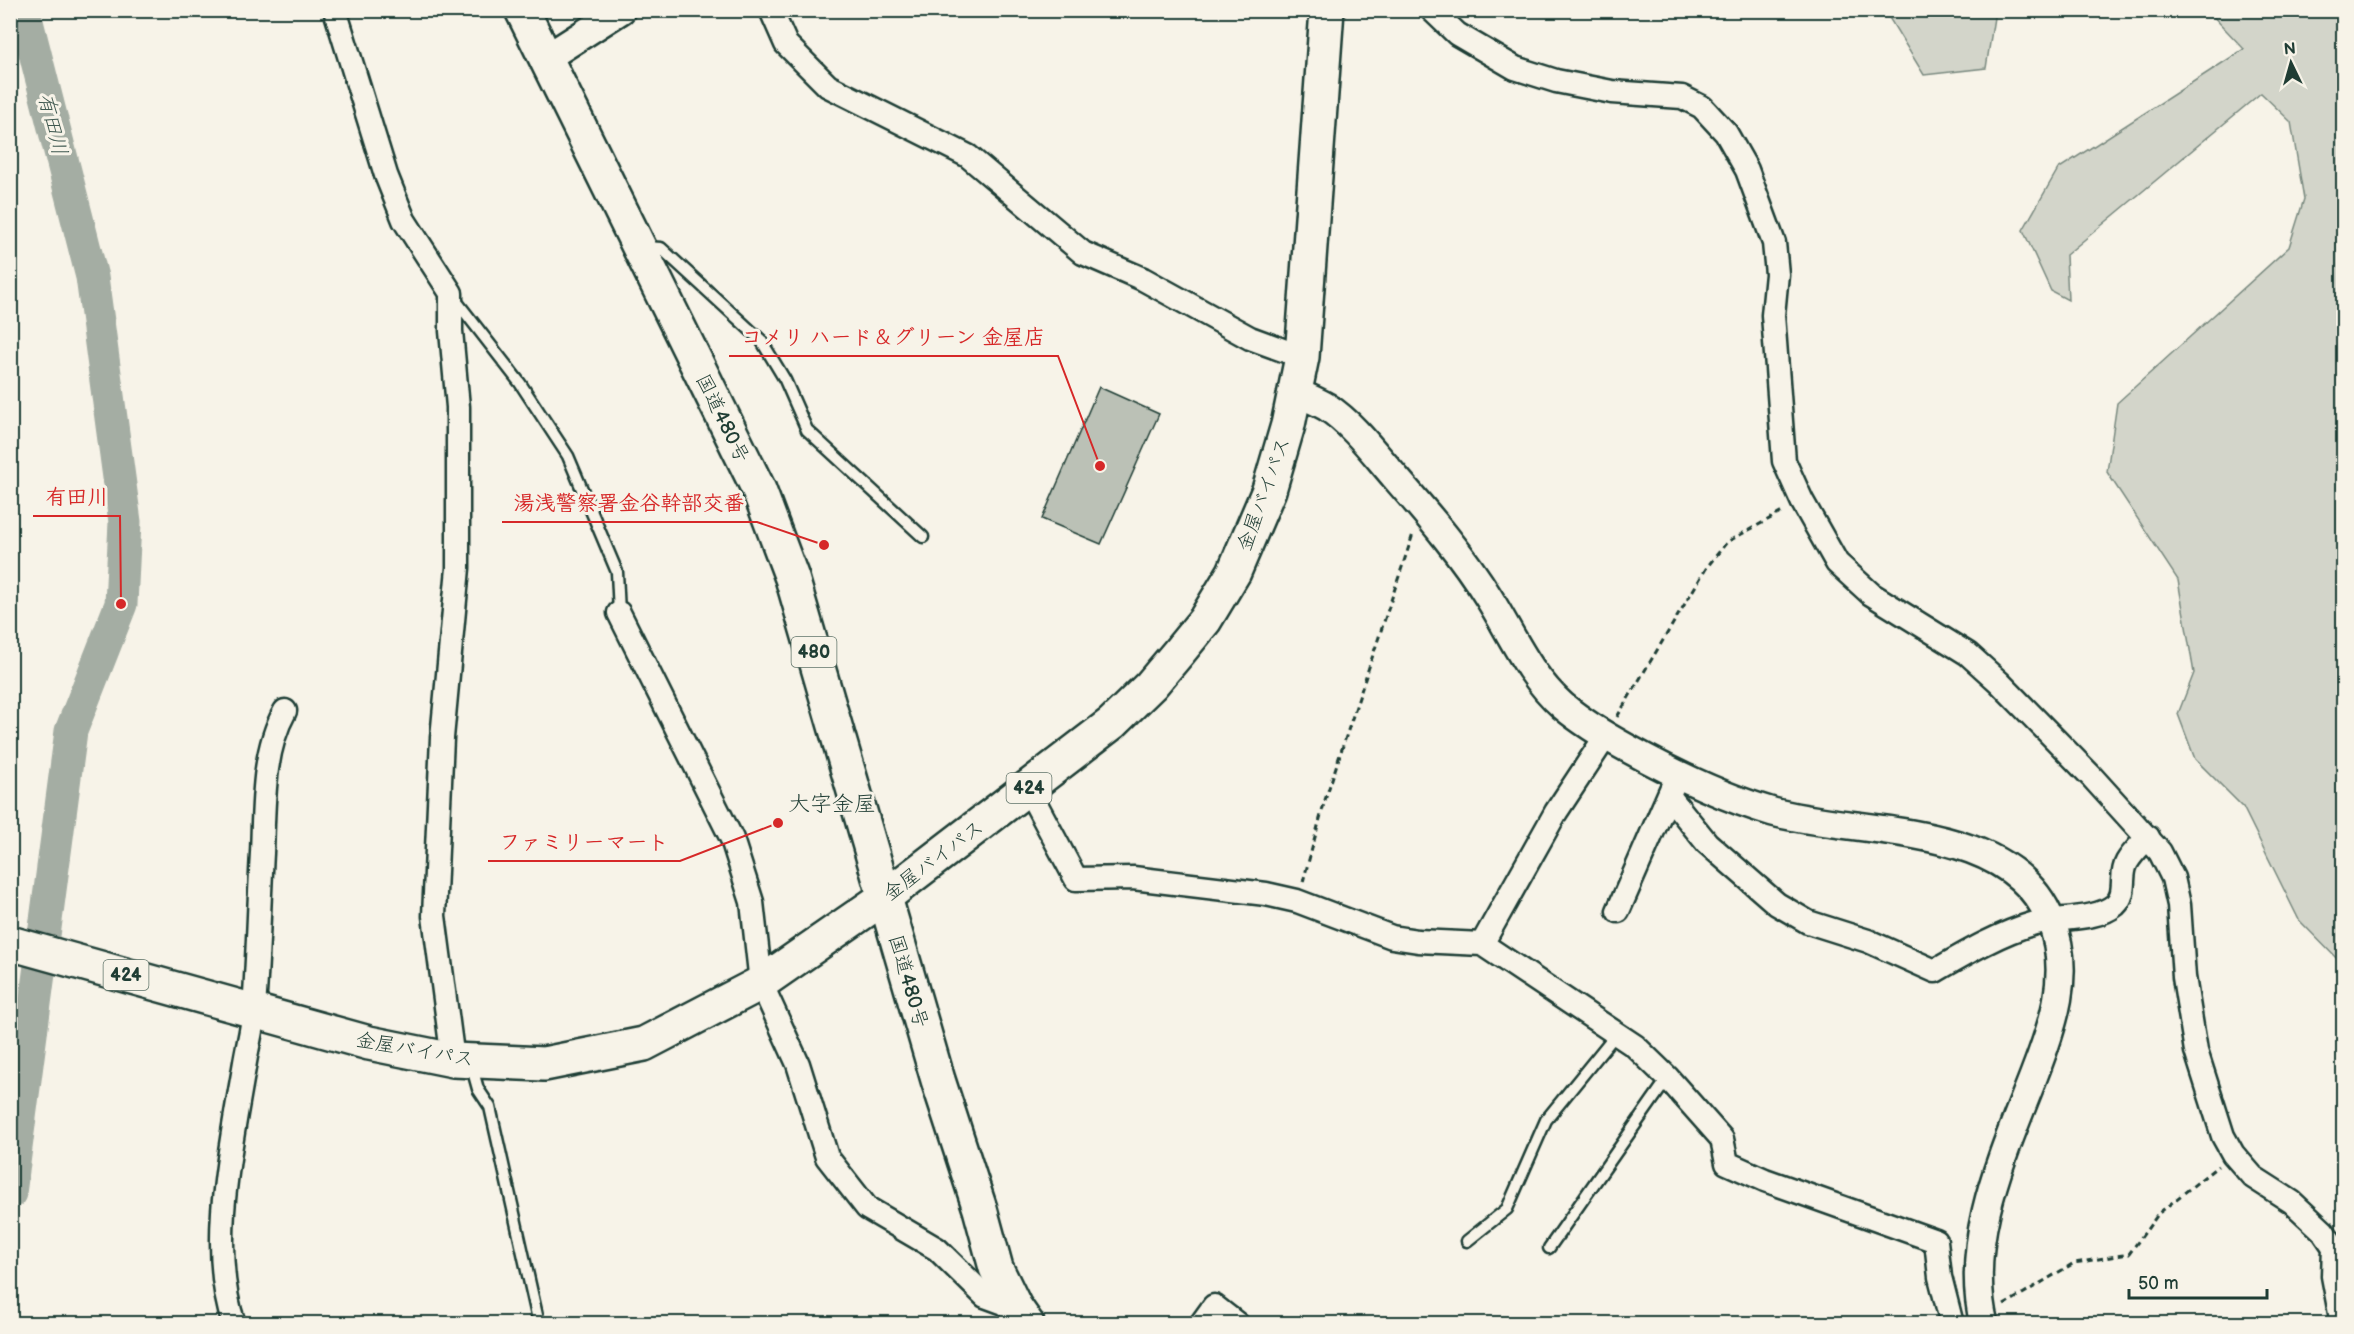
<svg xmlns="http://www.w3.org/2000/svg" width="2354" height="1334" viewBox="0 0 2354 1334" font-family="'Balsamiq Sans','Klee One',sans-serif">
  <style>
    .green { fill: #d3d5ca; stroke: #79897f; stroke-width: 1.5 }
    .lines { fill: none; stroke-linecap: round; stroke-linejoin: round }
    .river { stroke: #a4ada3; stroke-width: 33 }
    .building { fill: #bbc1b6; stroke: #1f3d34; stroke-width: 1.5 }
    .service-casing { stroke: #1f3d34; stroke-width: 15 }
    .minor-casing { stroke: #1f3d34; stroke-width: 27 }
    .tertiary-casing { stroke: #1f3d34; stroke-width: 32 }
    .trunk-casing { stroke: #1f3d34; stroke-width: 38 }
    .path { stroke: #1f3d34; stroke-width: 3; stroke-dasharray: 6 4.5; stroke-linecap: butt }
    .service { stroke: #f7f3e8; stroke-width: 10 }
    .minor { stroke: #f7f3e8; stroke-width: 22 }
    .tertiary { stroke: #f7f3e8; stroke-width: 27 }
    .trunk { stroke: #f7f3e8; stroke-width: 33 }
    .labels { text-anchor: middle; stroke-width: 6; stroke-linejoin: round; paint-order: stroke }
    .shield { fill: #f7f3e8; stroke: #60746a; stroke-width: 1.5 }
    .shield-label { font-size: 18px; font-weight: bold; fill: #1f3d34 }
    .street-label { font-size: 20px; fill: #1f3d34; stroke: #f7f3e8 }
    .water-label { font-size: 21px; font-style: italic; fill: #405950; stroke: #f7f3e8 }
    .quarter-label { font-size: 22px; fill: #1f3d34; stroke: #f7f3e8 }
    .leader { fill: none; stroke: #d62828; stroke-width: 2 }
    .callout-dot { fill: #d62828; stroke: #f7f3e8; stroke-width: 2 }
    .callout-label { font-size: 21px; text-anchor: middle; font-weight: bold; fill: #d62828; stroke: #f7f3e8; stroke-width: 6; stroke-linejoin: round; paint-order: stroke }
  </style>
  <rect width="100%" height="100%" fill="#f7f3e8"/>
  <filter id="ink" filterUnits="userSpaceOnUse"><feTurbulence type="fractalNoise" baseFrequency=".0167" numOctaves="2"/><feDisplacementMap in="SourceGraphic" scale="12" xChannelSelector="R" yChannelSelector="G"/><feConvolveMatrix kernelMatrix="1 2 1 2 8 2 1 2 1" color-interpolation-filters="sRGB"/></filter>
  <g filter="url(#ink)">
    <g class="green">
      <path d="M 1885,11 L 1995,11 L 1986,68 L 1924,75 Z"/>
      <path d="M 2208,11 L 2343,11 L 2343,965 L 2299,920 L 2243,807 L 2195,759 L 2178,714 L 2194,673 L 2178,580 L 2107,472 L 2117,403 L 2289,247 L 2304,199 L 2291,122 L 2261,93 L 2066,255 L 2068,300 L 2051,291 L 2023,230 L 2058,169 L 2244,49 Z"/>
    </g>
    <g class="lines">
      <path class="river" d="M 10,1193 L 71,731 L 121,604 L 125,522 L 92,277 L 24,10"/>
    </g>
    <path class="building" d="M 1099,387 L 1159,414 L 1101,544 L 1042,519 Z"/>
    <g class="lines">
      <g class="service-casing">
        <g id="service">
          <path d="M 645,247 L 661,248 L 761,340 L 785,380 L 807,430 L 923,537"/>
          <path d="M 454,298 L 520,383 L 568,456 L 617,572 L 619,613"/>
          <path d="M 471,1064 L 478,1089 L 490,1107 L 539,1324"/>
          <path d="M 1467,1241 L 1507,1209 L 1546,1120 L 1616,1034"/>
          <path d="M 1549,1248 L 1668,1078"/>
        </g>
      </g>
      <g class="minor-casing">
        <g id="minor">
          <path d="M 335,10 L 386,175 L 404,220 L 451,293 L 451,331 L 458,407 L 458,568 L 442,738 L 434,916 L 453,1060"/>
          <path d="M 771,10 L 786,44 L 828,86 L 968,156 L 1083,253 L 1143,279 L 1250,338 L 1302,357"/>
          <path d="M 1432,10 L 1457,34 L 1515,68 L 1556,81 L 1612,92 L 1682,97 L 1702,107 L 1726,133 L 1747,170 L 1774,243 L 1777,274 L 1773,315 L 1784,461 L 1802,501 L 1837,563 L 1871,594 L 1968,654 L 1999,682 L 2092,777 L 2160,852 L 2173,878 L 2179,905 L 2184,977 L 2196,1051 L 2223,1136 L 2233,1154 L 2253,1177 L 2292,1202 L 2323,1231 L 2334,1247 L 2333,1276 L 2342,1324"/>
          <path d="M 619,613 L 732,839 L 752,902 L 761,983 L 798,1064 L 827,1157 L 867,1208 L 937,1249 L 985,1296 L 1015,1307"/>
          <path d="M 1028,789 L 1076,879 L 1133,878 L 1266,894 L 1297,901 L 1392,937 L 1418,941 L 1482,944 L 1635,1046 L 1668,1078 L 1722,1139 L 1727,1163 L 1765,1180 L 1936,1241 L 1940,1277 L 1952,1324"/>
          <path d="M 1669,796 L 1707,843 L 1777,904 L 1808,922 L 1868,941 L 1935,971 C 1966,953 2000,933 2035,923 C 2058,917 2096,921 2115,905 C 2128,893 2119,876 2127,862 C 2132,853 2141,845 2148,837"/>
          <path d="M 1618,911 L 1673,785"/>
          <path d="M 1482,944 L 1556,812 L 1606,736"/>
          <path d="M 234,1324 C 207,1247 232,1141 245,1062 C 248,1044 253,1026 254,1008 C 258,957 259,905 262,853 C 264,807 262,752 285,711"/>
          <path d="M 1201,1324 L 1214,1306 L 1237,1324"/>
        </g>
      </g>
      <g class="tertiary-casing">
        <g id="tertiary">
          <path d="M 546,58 L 621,10"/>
          <path d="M 1296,392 C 1306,397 1317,401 1327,407 C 1354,425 1374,453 1395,477 C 1428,515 1462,554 1489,598 C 1512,635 1529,676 1563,706 C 1582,722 1605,736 1627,748 C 1674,774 1721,797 1773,812 C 1861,836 2011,820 2051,921 C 2072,973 2053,1026 2034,1075 C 2004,1153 1963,1239 1984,1324"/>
        </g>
      </g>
      <g class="trunk-casing">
        <g id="trunk">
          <path d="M 522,10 L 759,490 L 792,578 L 938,1080 L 980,1209 L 996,1268 L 1015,1307 L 1027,1324"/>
          <path d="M 10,943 L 369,1043 L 453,1060 L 544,1064 L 644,1044 L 761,983 L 885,897 L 1112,723 L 1151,685 L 1178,653 L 1205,620 L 1234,572 L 1269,490 L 1288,425 L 1302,357 L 1327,10"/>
        </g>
      </g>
      <g class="path">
        <path d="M 1617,717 L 1707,567 L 1727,542 L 1784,511"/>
        <path d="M 1303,882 L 1325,800 L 1413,534"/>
        <path d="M 2004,1305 L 2074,1263 L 2129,1254 L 2159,1213 L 2218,1166"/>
      </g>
      <use href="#service" class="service"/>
      <use href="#minor" class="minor"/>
      <use href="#tertiary" class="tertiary"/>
      <use href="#trunk" class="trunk"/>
    </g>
  </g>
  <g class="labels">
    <g class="shield">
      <rect x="791.5" y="637" width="45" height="30" rx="4.5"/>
      <rect x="1006.5" y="773" width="45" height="30" rx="4.5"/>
      <rect x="103.5" y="960" width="45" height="30" rx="4.5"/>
    </g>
    <g class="shield-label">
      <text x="814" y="658">480</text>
      <text x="1029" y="794">424</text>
      <text x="126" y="981">424</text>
    </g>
    <g class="street-label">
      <text transform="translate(723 418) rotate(64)" y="7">国道480号</text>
      <text transform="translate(1263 494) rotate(-70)" y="7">金屋バイパス</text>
      <text transform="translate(933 860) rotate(-37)" y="7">金屋バイパス</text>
      <text transform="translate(909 981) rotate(74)" y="7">国道480号</text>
      <text transform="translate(415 1049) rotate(10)" y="7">金屋バイパス</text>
    </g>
    <g class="water-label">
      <text transform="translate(53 124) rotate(76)" y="7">有田川</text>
    </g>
    <g class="quarter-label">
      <text x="832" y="811">大字金屋</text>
    </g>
  </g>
  <path class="leader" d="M1100 466L1058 356H729M121 604L120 516H33M824 545L757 522H502M778 823L680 861H488"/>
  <g class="callout-dot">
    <circle cx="1100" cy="466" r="6"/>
    <circle cx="121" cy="604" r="6"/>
    <circle cx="824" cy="545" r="6"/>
    <circle cx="778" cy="823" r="6"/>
  </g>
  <g class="callout-label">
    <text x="893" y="344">コメリ ハード＆グリーン 金屋店</text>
    <text x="77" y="504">有田川</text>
    <text x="629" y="510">湯浅警察署金谷幹部交番</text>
    <text x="584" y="849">ファミリーマート</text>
  </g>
  <rect width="2354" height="1334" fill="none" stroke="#f7f3e8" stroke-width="36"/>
  <rect x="18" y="18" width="2318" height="1298" fill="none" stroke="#1f3d34" stroke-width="2" filter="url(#ink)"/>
  <g transform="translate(2291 63) rotate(355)" stroke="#f7f3e8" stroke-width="4.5" paint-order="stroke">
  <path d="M0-4.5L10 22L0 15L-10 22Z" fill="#1f3d34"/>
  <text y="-9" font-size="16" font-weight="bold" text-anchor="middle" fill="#1f3d34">N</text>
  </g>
  <path d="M2129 1289v9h138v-9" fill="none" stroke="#1f3d34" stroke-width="3"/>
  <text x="2138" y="1289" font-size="18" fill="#1f3d34" stroke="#f7f3e8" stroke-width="4.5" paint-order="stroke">50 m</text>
</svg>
